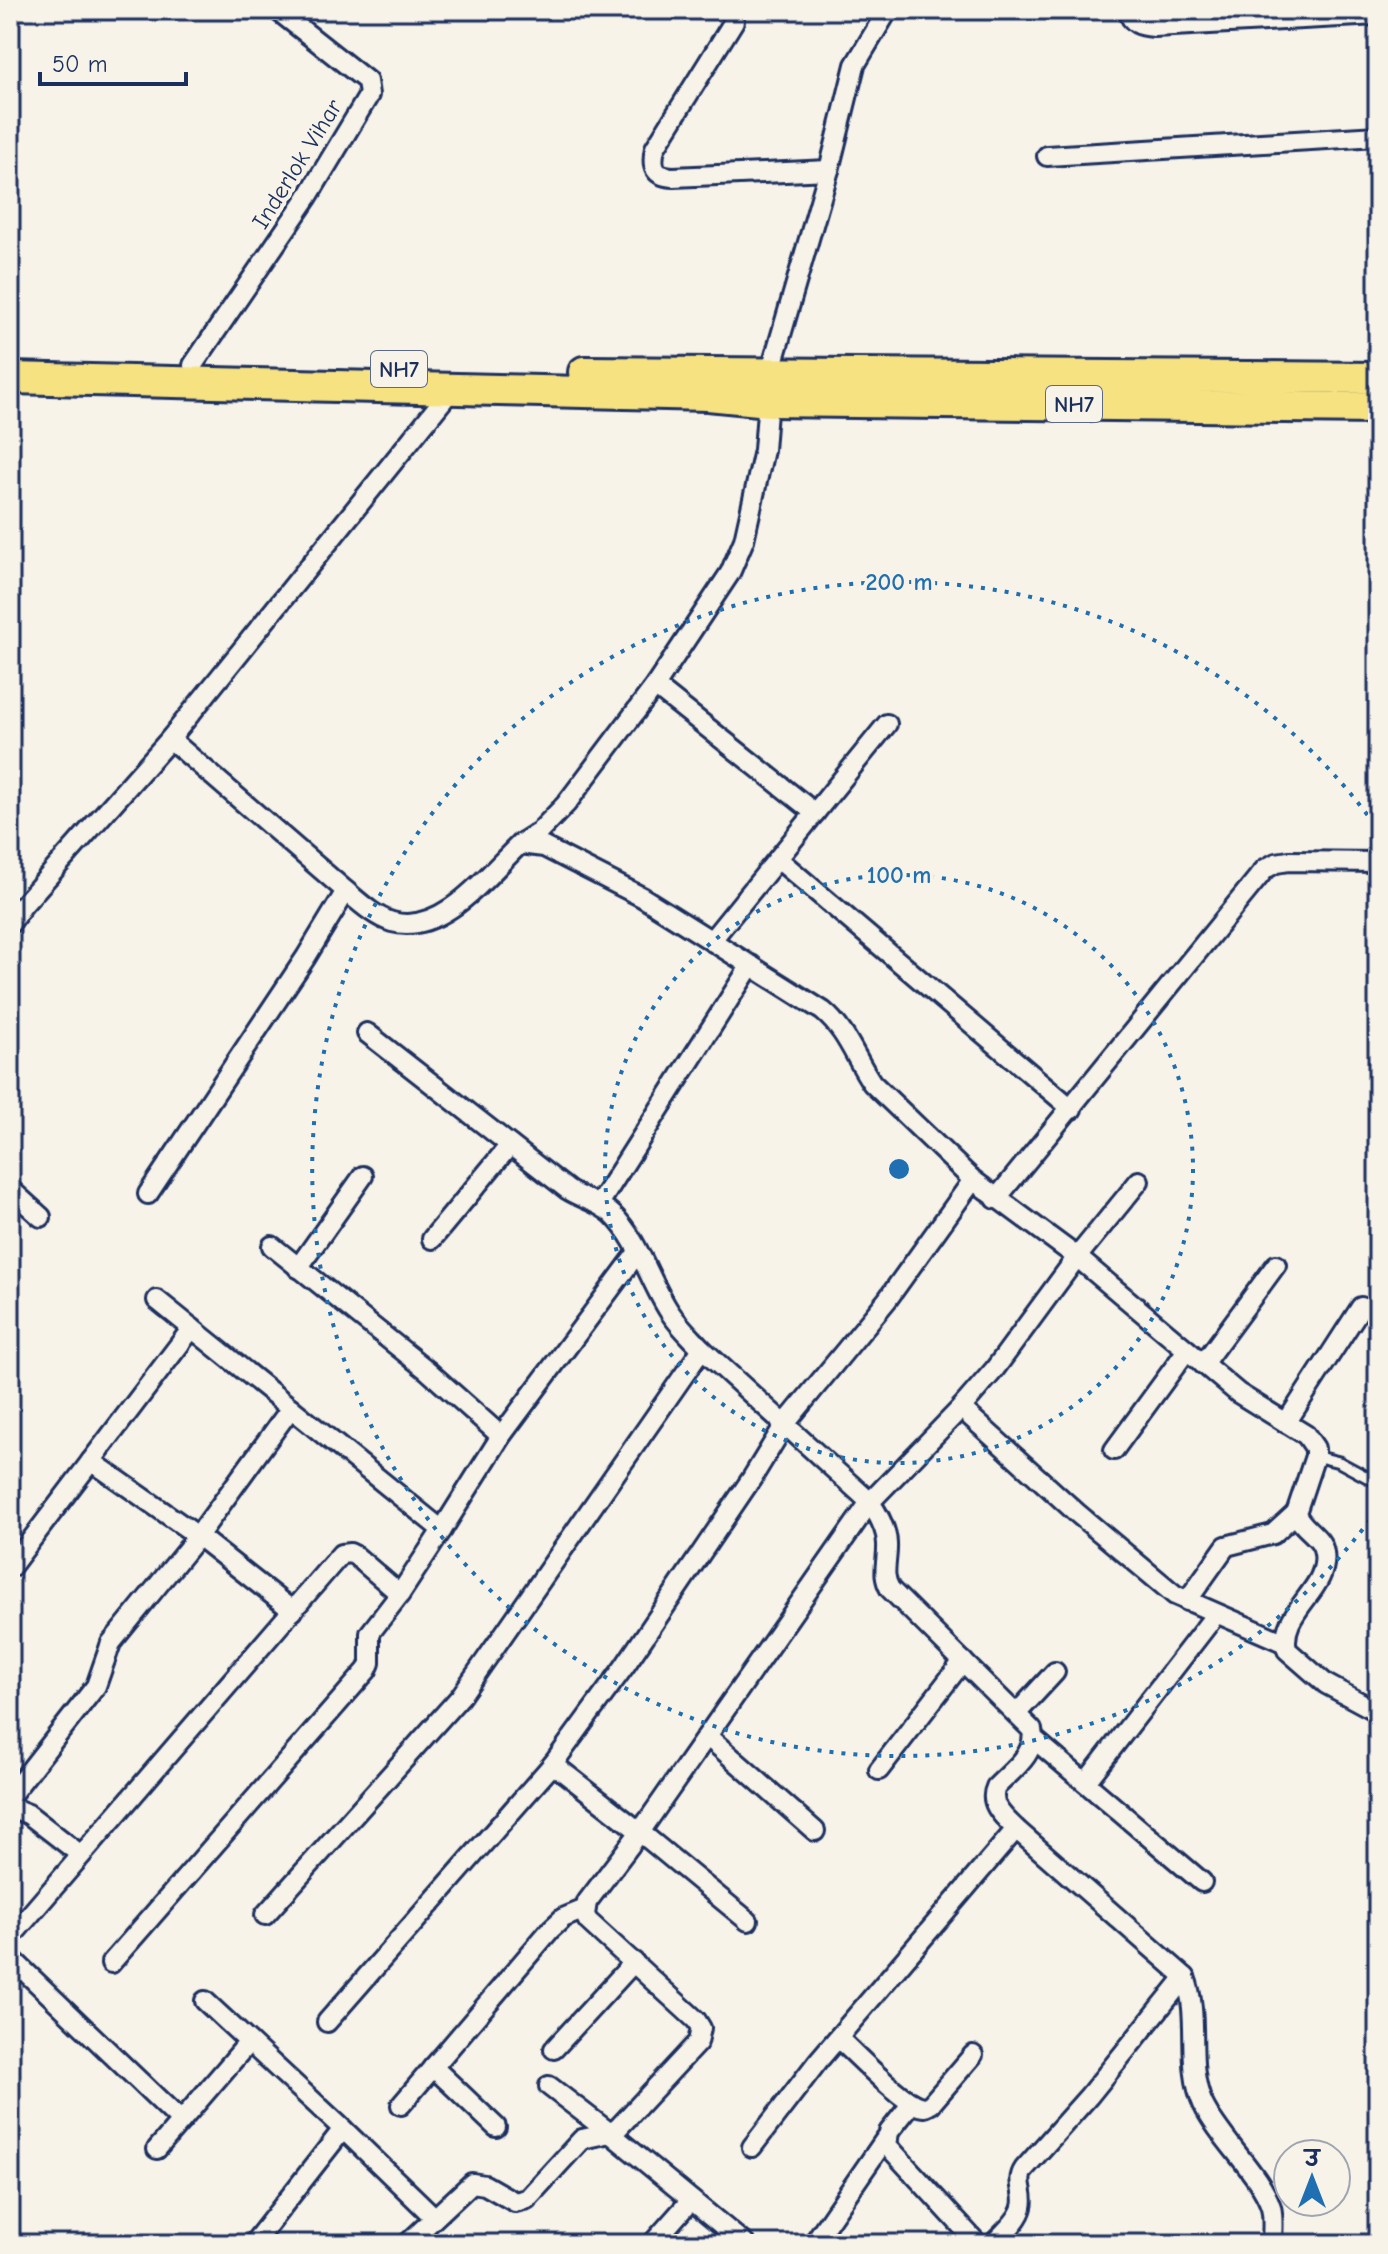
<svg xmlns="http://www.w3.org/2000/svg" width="1388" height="2254" viewBox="0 0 1388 2254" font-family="'Comic Neue','Playpen Sans Deva',sans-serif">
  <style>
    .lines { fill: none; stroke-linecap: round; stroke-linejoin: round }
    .service-casing { stroke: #1b2f5e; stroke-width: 15 }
    .minor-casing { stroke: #1b2f5e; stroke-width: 24 }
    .trunk-casing { stroke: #1b2f5e; stroke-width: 36 }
    .service { stroke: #f7f3e8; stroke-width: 9 }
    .minor { stroke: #f7f3e8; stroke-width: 18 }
    .trunk { stroke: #f7e281; stroke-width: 30 }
    .ring { fill: none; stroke: #1f6fb2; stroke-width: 4; stroke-dasharray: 4 8 }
    .labels { text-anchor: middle; stroke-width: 8; stroke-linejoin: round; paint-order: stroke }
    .shield { fill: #f7f3e8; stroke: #5d6a87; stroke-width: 2 }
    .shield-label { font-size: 22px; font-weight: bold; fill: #1b2f5e }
    .street-label { font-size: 24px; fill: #1b2f5e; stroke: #f7f3e8 }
    .centre { fill: #1f6fb2; stroke: #f7f3e8; stroke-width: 4 }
    .ring-label { font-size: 24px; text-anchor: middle; font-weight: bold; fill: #1f6fb2; stroke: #f7f3e8; stroke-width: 8; stroke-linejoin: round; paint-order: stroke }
  </style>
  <rect width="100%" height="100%" fill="#f7f3e8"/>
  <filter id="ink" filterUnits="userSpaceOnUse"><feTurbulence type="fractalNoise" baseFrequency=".0125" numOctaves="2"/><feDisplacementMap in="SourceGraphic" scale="16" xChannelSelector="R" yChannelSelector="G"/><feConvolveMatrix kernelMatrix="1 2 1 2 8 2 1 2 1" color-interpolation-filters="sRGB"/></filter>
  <g filter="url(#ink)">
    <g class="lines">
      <g class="service-casing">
        <path id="service" d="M 1315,1456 L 1339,1462 L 1378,1483"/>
      </g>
      <g class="minor-casing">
        <g id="minor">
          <path d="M 1128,10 C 1131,24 1141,26 1154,27 L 1378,15"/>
          <path d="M 734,21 L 655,148 C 651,167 654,176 673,177 L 829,170"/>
          <path d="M 1047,156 L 1378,136"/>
          <path d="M 193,365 L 307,198 L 369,95 L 367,81 L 277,10"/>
          <path d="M 452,389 L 170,739 L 346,891 C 359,902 375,917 392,922 C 442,936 488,874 520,844 L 544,847 L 642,897 L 823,1011 C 847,1031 855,1058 872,1083 L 973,1180 L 1077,1257 L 1238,1393 L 1306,1435 L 1315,1448 L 1315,1456 L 1296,1513 C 1302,1530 1322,1535 1324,1553 C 1330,1590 1278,1611 1287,1650 L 1326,1684 L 1378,1712"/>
          <path d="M 655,686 L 815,813"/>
          <path d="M 520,844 L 539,832 L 566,804 L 655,686 L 730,573 L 744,540 L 764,450 L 770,373 L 829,170 L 855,65 L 888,10"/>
          <path d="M 778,859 L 1072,1109"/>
          <path d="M 10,924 L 23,905 L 170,739"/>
          <path d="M 711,941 L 887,724"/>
          <path d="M 367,1033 L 568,1190 C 582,1199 599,1202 612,1214 C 639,1240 649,1280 669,1311 C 678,1325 691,1337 702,1349 L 870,1502 C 878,1514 887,1529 887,1544 C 888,1561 881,1574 890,1589 L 1032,1730 C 1037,1754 1011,1771 996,1787 C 988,1804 1004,1817 1016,1829 L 1185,1977 C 1201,2018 1185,2064 1203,2104 C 1219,2138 1261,2175 1271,2207 C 1274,2219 1272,2232 1272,2244"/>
          <path d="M 10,1189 L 41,1217"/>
          <path d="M 148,1194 L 306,957 L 346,891"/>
          <path d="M 996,1199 L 1265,869 L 1276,863 L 1289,861 L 1378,862"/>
          <path d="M 599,1204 L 751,965"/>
          <path d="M 432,1239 L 510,1145"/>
          <path d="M 272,1246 L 427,1370 L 501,1436"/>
          <path d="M 298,1268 L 363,1176"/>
          <path d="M 157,1300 L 442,1530 L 501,1436 L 638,1252"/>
          <path d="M 1203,1364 L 1276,1265"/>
          <path d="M 961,1408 L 1077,1513 L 1175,1595 L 1285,1643"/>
          <path d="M 1286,1423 L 1361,1307"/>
          <path d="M 1114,1450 L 1187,1350"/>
          <path d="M 91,1461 L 198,1536 L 293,1611"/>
          <path d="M 10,1568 L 192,1328"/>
          <path d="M 1187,1601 L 1226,1546 L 1273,1534 L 1296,1513"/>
          <path d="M 1017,1713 L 1055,1672"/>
          <path d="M 707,1736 L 815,1831"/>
          <path d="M 1034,1739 L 1202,1882"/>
          <path d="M 553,1764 L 640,1832 L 748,1921"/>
          <path d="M 879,1770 L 963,1661"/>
          <path d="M 1086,1782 L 1216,1614"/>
          <path d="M 10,1796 L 96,1686 L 111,1643 L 198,1536 L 291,1408"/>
          <path d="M 10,1807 L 28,1814 L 81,1855"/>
          <path d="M 265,1915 L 460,1697 L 702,1349"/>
          <path d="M 10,1938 L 341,1554 L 350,1553 L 356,1556 L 400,1594"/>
          <path d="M 10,1957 L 181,2121"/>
          <path d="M 111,1963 L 367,1670 L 370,1663 L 370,1633 L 400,1594 L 442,1530"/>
          <path d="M 205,2001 L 343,2129 L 434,2217"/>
          <path d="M 327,2022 L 553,1764 L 624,1667 L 752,1478 L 785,1424 L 887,1300 L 973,1180"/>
          <path d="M 838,2038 C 855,2053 900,2101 919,2106 C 926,2108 925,2107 931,2104 L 973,2055"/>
          <path d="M 554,2049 L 634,1962"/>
          <path d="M 433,2067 L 496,2127"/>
          <path d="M 549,2086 L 610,2133 L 745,2244"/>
          <path d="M 912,2103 L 889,2132 L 887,2145 L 978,2244"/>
          <path d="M 401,2105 L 550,1930 L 563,1918 L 585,1909"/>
          <path d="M 752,2147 L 818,2061 L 1016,1829"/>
          <path d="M 157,2149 L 249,2042"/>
          <path d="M 253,2244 L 343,2129"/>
          <path d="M 407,2244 L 472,2183 L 485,2185 L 515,2202 L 527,2199 L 582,2139 L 610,2133 L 618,2128 L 698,2042 L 701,2028 L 696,2020 L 588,1921 L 585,1915 L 587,1902 L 640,1832 L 870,1502 L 961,1408 L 994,1370 L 1077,1257 L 1139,1181"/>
          <path d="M 652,2244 L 691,2200"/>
          <path d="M 813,2244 L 886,2138"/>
          <path d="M 993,2244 C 1002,2234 1019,2221 1022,2207 C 1026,2193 1015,2182 1024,2169 L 1089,2096 L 1185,1977"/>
        </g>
      </g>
      <g class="trunk-casing">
        <g id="trunk">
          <path d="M 584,372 L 1378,378"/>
          <path d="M 10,378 L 708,395 L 769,401 L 1378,408"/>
        </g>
      </g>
      <use href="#service" class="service"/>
      <use href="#minor" class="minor"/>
      <use href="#trunk" class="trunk"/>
    </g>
  </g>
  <g class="ring">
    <circle cx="899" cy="1169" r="294"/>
    <path d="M1377 1510A587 587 0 1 1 1377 828"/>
  </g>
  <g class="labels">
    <g class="shield">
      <rect x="371" y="351" width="56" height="36" rx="6"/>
      <rect x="1046" y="386" width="56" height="36" rx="6"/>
    </g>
    <g class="shield-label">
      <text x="399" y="377">NH7</text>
      <text x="1074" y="412">NH7</text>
    </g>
    <g class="street-label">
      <text transform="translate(297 164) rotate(-58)" y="8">Inderlok Vihar</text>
    </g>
  </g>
  <circle cx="899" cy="1169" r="12" class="centre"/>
  <g class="ring-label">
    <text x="899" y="590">200 m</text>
    <text x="899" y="883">100 m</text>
  </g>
  <rect width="1388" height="2254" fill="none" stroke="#f7f3e8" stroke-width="40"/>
  <rect x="20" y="20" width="1348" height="2214" fill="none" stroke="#1b2f5e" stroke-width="3" filter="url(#ink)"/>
  <g transform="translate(1312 2178)"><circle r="38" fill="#f7f3e8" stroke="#9fa5b1" stroke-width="2"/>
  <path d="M0-6L14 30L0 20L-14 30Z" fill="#1f6fb2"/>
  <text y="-12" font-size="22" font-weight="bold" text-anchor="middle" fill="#1b2f5e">उ</text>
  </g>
  <path d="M40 72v12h146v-12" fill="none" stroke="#1b2f5e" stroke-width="4"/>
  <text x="52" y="72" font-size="24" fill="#1b2f5e" stroke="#f7f3e8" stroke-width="6" paint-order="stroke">50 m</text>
</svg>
